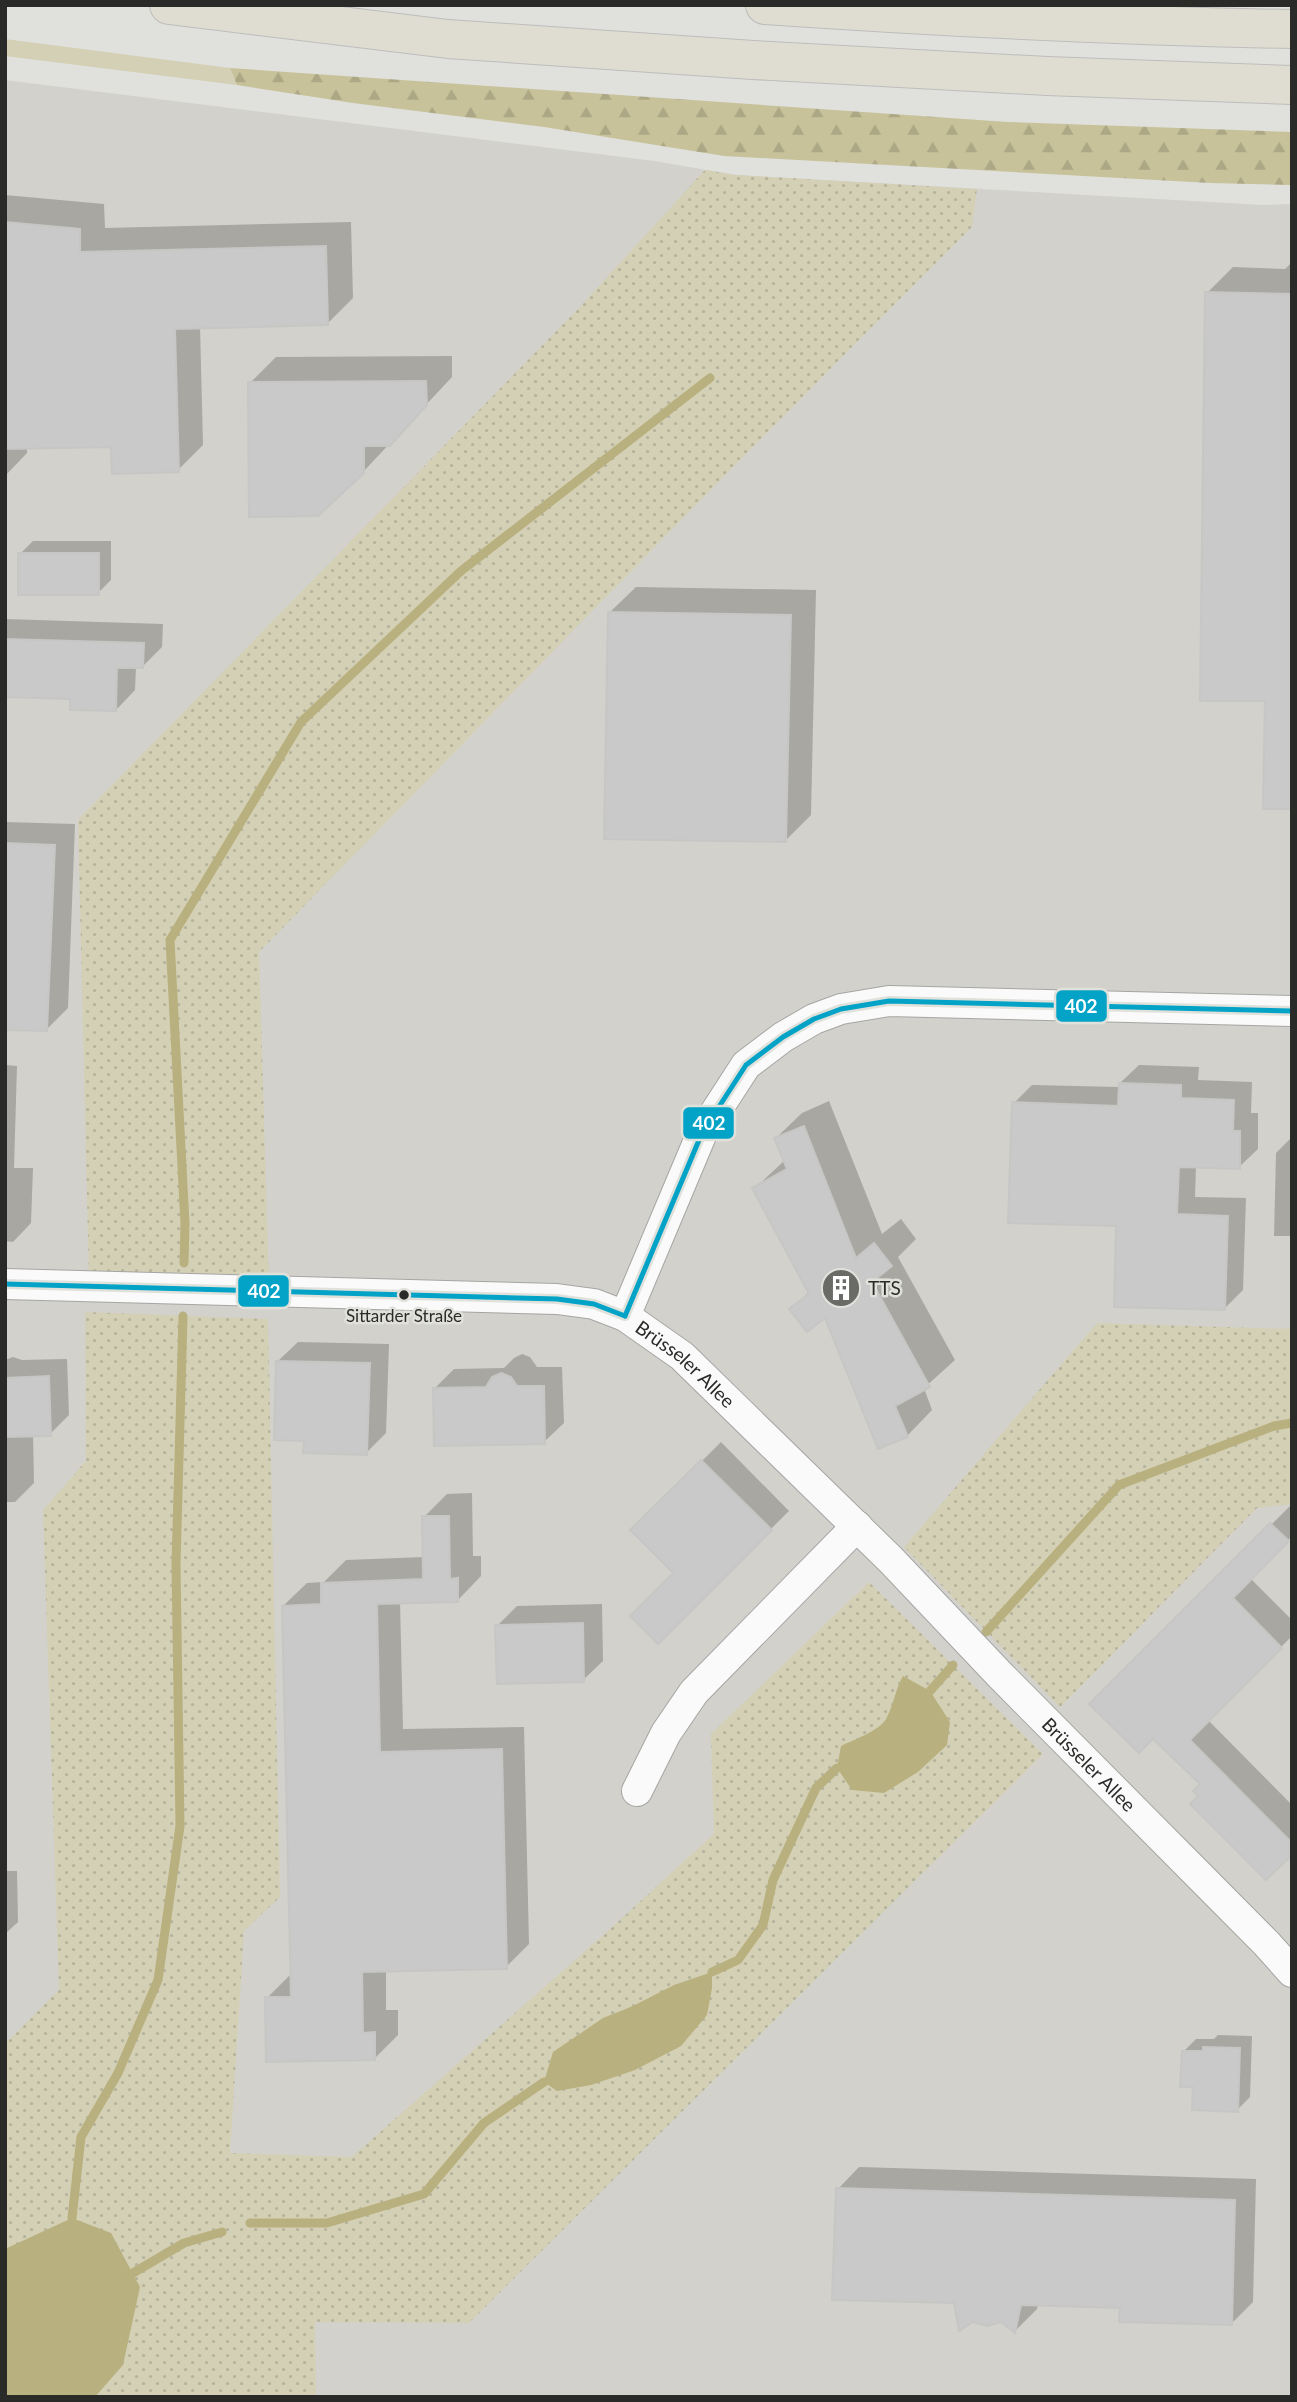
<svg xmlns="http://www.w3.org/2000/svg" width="1297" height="2402" viewBox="0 0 1297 2402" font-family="Lato,sans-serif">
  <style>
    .built { fill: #d2d1cb }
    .grass { fill: #d4d0b5 }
    .forest { fill: url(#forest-firs) }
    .park { fill: url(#park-dots) }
    .water { fill: #b9b07f }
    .shadow { fill: #0003 }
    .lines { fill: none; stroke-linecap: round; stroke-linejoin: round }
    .stream { stroke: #b9b07f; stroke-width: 9 }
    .building { fill: #c9c9c9; stroke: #c6c6c5; stroke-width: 2 }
    .minor-casing { stroke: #a5a5a3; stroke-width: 32 }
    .highway-casing { stroke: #bdbdbc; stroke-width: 40 }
    .minor { stroke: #fafafa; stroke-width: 30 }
    .highway { stroke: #dfddd1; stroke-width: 38 }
    .bus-1-casing { stroke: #e1e1dc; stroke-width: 10 }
    .bus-1 { stroke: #02a3c6; stroke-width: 5 }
    .bus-dot { fill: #2a2a28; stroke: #e1e1dc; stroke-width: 2.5 }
    .labels { text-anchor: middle; stroke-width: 5; stroke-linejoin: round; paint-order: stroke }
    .bus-label { font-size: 17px; fill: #2a2a28; stroke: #e1e1dc }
    .poi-label { font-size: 19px; fill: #2a2a28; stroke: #e1e1dc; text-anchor: start }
    .street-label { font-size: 19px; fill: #2a2a28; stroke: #e1e1dc }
    .line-badge { stroke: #e1e1dc; stroke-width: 2.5 }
    .badge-label { font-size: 19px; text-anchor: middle; font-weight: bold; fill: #fff }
  </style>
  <defs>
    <pattern id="forest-firs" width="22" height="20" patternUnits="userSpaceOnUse" patternTransform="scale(1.75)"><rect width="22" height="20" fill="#c8c29a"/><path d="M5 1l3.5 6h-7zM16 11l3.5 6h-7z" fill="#aca785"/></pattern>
    <pattern id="park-dots" width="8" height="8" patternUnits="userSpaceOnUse" patternTransform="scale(1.75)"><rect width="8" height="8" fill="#d4d0b5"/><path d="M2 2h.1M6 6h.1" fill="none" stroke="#b6b39c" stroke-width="1.8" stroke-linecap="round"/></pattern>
  </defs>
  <rect width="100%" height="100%" fill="#e0e0dd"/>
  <path class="built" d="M 5,80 L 654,161 L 736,175 L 1262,205 L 1292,204 L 1292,2397 L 5,2397 Z"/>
  <path class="grass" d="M 5,39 L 230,68 L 237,85 L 5,56 Z"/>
  <path class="forest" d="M 230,68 L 1008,122 L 1292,132 L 1292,185 L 1210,183 L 724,156 L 544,127 L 353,103 L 237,85 Z"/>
  <g class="park">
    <path d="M 705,170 L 736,175 L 977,189 L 972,227 C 731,466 497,710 259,952 L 269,1285 L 89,1281 L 78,820 L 576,311 Z"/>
    <path d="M 85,1312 L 268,1319 L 280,1897 L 244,1931 L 230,2153 L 352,2157 L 609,1930 L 714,1834 L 711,1734 L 869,1582 L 1043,1754 L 469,2323 L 315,2322 L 316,2397 L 5,2397 L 5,2044 L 59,1990 L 43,1510 L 86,1461 Z"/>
    <path d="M 1097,1323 L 1292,1329 L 1292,1504 L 1257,1508 L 1060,1707 L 904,1547 Z"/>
  </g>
  <g class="water">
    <path d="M 903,1676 L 930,1691 L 950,1722 L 947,1745 L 918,1772 L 884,1793 L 852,1790 L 837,1768 L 841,1746 C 853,1740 882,1730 887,1717 C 894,1704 895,1690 903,1676 Z"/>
    <path d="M 712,1972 L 712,1988 L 707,2015 L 681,2046 L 635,2070 L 591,2085 L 557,2091 L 544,2082 L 553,2052 L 603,2018 L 633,2006 L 674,1985 Z"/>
    <path d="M 72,2218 L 111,2233 L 140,2287 L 123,2365 L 95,2397 L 5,2397 L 5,2249 Z"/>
  </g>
  <g class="shadow">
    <path d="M 5,195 L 104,204 L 105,228 L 351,222 L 353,298 L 327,324 L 200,326 L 203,445 L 178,470 L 113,445 L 27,447 L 27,453 L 5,476 Z"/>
    <path d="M 1292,262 L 1292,807 L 1267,699 L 1207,293 L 1233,267 L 1285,269 Z"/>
    <path d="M 452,356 L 452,377 L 363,472 L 250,383 L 276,357 Z"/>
    <path d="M 33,541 L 111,541 L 111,580 L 98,593 L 20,554 Z"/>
    <path d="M 636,587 L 816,590 L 811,815 L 785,841 L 610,612 Z"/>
    <path d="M 5,619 L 163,624 L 162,647 L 142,667 L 136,667 L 135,690 L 116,710 L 72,698 L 5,696 Z"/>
    <path d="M 5,822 L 75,824 L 68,1008 L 47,1029 L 5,1028 Z"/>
    <path d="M 5,1065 L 17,1066 L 14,1168 L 33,1168 L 31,1223 L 13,1242 L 5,1241 Z"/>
    <path d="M 1139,1065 L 1199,1067 L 1198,1080 L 1252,1082 L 1251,1113 L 1258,1113 L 1258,1149 L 1239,1167 L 1196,1166 L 1195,1197 L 1246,1198 L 1243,1290 L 1224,1309 L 1118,1225 L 1014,1103 L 1032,1085 L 1120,1087 L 1120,1083 Z"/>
    <path d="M 829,1101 L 882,1234 L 901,1219 L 916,1239 L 898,1257 L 955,1360 L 924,1388 L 932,1410 L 907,1436 L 826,1315 L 792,1309 L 810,1291 L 754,1189 L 785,1160 L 776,1138 L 802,1113 Z"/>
    <path d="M 1292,1137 L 1292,1236 L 1274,1236 L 1276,1153 Z"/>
    <path d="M 298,1342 L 389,1344 L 386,1433 L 366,1453 L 306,1440 L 278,1361 Z"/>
    <path d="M 522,1354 L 530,1357 L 537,1367 L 562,1367 L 564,1423 L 544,1442 L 434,1389 L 454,1369 L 504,1368 L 514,1358 Z"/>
    <path d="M 13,1357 L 22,1360 L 67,1359 L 69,1415 L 50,1434 L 33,1434 L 34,1483 L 15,1502 L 5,1502 L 5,1360 Z"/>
    <path d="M 721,1442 L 789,1511 L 658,1641 L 675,1573 L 633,1530 Z"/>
    <path d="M 472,1493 L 473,1556 L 481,1556 L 481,1576 L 458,1600 L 400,1601 L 403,1729 L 524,1727 L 529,1944 L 506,1967 L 386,1970 L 386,2010 L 398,2010 L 398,2035 L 375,2058 L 267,1998 L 291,1974 L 283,1606 L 307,1583 L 324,1582 L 346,1560 L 425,1557 L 424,1517 L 447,1494 Z"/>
    <path d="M 1290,1506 L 1292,1536 L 1250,1578 L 1292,1620 L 1292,1636 L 1208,1720 L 1292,1805 L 1292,1852 L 1200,1796 L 1202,1784 L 1153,1736 L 1091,1704 Z"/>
    <path d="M 602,1604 L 603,1661 L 583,1680 L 497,1626 L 517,1606 Z"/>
    <path d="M 5,1871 L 17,1871 L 18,1922 L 5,1934 Z"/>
    <path d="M 1218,2035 L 1252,2036 L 1250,2097 L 1237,2110 L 1194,2086 L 1183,2052 L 1196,2039 L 1214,2039 Z"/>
    <path d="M 859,2167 L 1256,2179 L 1253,2302 L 1231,2324 L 1122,2306 L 1038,2304 L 1037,2309 L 1015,2331 L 1001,2320 L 955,2301 L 838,2189 Z"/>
  </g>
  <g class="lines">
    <g class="stream">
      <path d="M 184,1263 L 185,1224 L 170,940 L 301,722 L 461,571 L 710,378"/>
      <path d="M 986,1632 L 1119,1485 L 1274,1426 L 1292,1423"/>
      <path d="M 930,1691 L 953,1665"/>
      <path d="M 712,1972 L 738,1960 L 763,1925 L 773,1880 L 816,1788 L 837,1768"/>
      <path d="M 72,2218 L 81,2137 L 118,2073 L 158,1980 L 180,1826 L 176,1564 L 183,1316"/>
      <path d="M 250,2223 L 327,2223 L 424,2194 L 484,2123 L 544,2082"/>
      <path d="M 133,2273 L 184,2243 L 222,2232"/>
    </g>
  </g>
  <g class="building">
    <path d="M 5,222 L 80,229 L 80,252 L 326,246 L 328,325 L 175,329 L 179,472 L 112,474 L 111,447 L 5,449 Z"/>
    <path d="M 1205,292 L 1292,294 L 1292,809 L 1263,809 L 1265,701 L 1200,701 Z"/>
    <path d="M 426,381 L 427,405 L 390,446 L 364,446 L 364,473 L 318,516 L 249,517 L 248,382 Z"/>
    <rect x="18" y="553" width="81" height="42"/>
    <path d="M 608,612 L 791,615 L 786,842 L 604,839 Z"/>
    <path d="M 5,639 L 144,643 L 143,668 L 117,668 L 116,711 L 70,710 L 70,699 L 5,697 Z"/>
    <path d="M 5,843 L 55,845 L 47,1031 L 5,1030 Z"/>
    <path d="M 1119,1083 L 1181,1085 L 1181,1098 L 1234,1100 L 1233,1131 L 1240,1131 L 1240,1169 L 1179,1167 L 1177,1214 L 1228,1216 L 1225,1310 L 1114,1307 L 1116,1226 L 1008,1223 L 1012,1102 L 1118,1106 Z"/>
    <path d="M 804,1126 L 856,1258 L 874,1243 L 892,1266 L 872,1282 L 930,1387 L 895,1406 L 908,1437 L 878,1449 L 825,1318 L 807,1332 L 789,1309 L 809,1294 L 752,1188 L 787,1169 L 774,1138 Z"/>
    <path d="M 276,1361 L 370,1363 L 367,1455 L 303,1453 L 304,1441 L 274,1440 Z"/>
    <path d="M 501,1373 L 511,1377 L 517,1386 L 544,1386 L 545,1444 L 434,1446 L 433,1388 L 486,1387 L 492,1377 Z"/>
    <path d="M 49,1376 L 51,1436 L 5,1437 L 5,1378 Z"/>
    <path d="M 701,1460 L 772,1530 L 658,1644 L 630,1616 L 673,1573 L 630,1530 Z"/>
    <path d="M 422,1516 L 449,1516 L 450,1579 L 458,1578 L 458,1602 L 377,1604 L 380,1752 L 502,1749 L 507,1969 L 362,1972 L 363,2033 L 375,2032 L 375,2060 L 266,2062 L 265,1997 L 291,1997 L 282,1606 L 321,1604 L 321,1583 L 423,1579 Z"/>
    <path d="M 1270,1523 L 1289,1541 L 1233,1598 L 1282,1648 L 1190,1740 L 1292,1843 L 1292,1855 L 1266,1880 L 1190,1804 L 1198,1796 L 1193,1791 L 1200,1784 L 1153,1739 L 1139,1753 L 1089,1704 Z"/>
    <path d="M 583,1623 L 584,1682 L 497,1684 L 495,1625 Z"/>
    <path d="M 1203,2047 L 1240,2048 L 1238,2112 L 1192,2110 L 1193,2087 L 1180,2087 L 1182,2051 L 1203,2051 Z"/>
    <path d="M 836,2188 L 1235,2200 L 1232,2325 L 1119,2322 L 1120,2308 L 1021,2305 L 1015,2333 L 1001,2322 L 987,2326 L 973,2322 L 959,2331 L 954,2303 L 832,2300 Z"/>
  </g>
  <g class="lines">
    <g class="minor-casing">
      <g id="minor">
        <path id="s1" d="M 5,1284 L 557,1299 L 594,1304 L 625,1316 L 682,1356 L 891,1560 L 1000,1675 L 1267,1944 L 1292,1972"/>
        <path d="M 625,1316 L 702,1133 L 746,1065 L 783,1037 L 814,1019 L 841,1009 L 889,1001 L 1292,1011"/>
        <path d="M 637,1791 L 666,1733 L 694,1692 L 857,1526"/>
      </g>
    </g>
    <g class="highway-casing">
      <g id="highway">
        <path d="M 169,5 L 448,39 L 753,60 L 1047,76 L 1292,85"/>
        <path d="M 765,5 C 941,17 1116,26 1292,29"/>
      </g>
    </g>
    <use href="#minor" class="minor"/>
    <use href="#highway" class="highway"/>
    <g class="bus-1-casing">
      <g id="bus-1">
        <path d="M 5,1284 L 557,1299 L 594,1304 L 625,1316"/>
        <path d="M 625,1316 L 702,1133 L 746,1065 L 783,1037 L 814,1019 L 841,1009 L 889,1001 L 1292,1011"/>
      </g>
    </g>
    <use href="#bus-1" class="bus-1"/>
  </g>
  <defs>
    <g id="building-disc" transform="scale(2.0125)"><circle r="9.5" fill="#6a6a67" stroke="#e1e1dc"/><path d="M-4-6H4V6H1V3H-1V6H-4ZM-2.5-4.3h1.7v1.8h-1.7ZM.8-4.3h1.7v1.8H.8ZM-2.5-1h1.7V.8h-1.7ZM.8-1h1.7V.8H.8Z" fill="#fff"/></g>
  </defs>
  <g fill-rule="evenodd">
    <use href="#building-disc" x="841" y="1288"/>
  </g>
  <circle class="bus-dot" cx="404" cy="1295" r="6"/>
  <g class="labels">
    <g class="bus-label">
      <text x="404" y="1322">Sittarder Straße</text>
    </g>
    <g class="poi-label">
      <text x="868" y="1295">TTS</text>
    </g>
    <g class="street-label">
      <text dy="7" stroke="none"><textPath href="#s1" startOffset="700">Brüsseler Allee</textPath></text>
      <text dy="7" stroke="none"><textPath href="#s1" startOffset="1269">Brüsseler Allee</textPath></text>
    </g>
  </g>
  <g class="line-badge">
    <rect x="1055" y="989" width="53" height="34" rx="7" fill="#02a3c6"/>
    <rect x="682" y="1106" width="53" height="34" rx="7" fill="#02a3c6"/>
    <rect x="237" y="1274" width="53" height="34" rx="7" fill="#02a3c6"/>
  </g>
  <g class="badge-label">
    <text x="1081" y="1013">402</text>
    <text x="709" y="1130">402</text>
    <text x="264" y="1298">402</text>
  </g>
  <rect width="1297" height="2402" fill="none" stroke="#2a2a28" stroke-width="14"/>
</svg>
